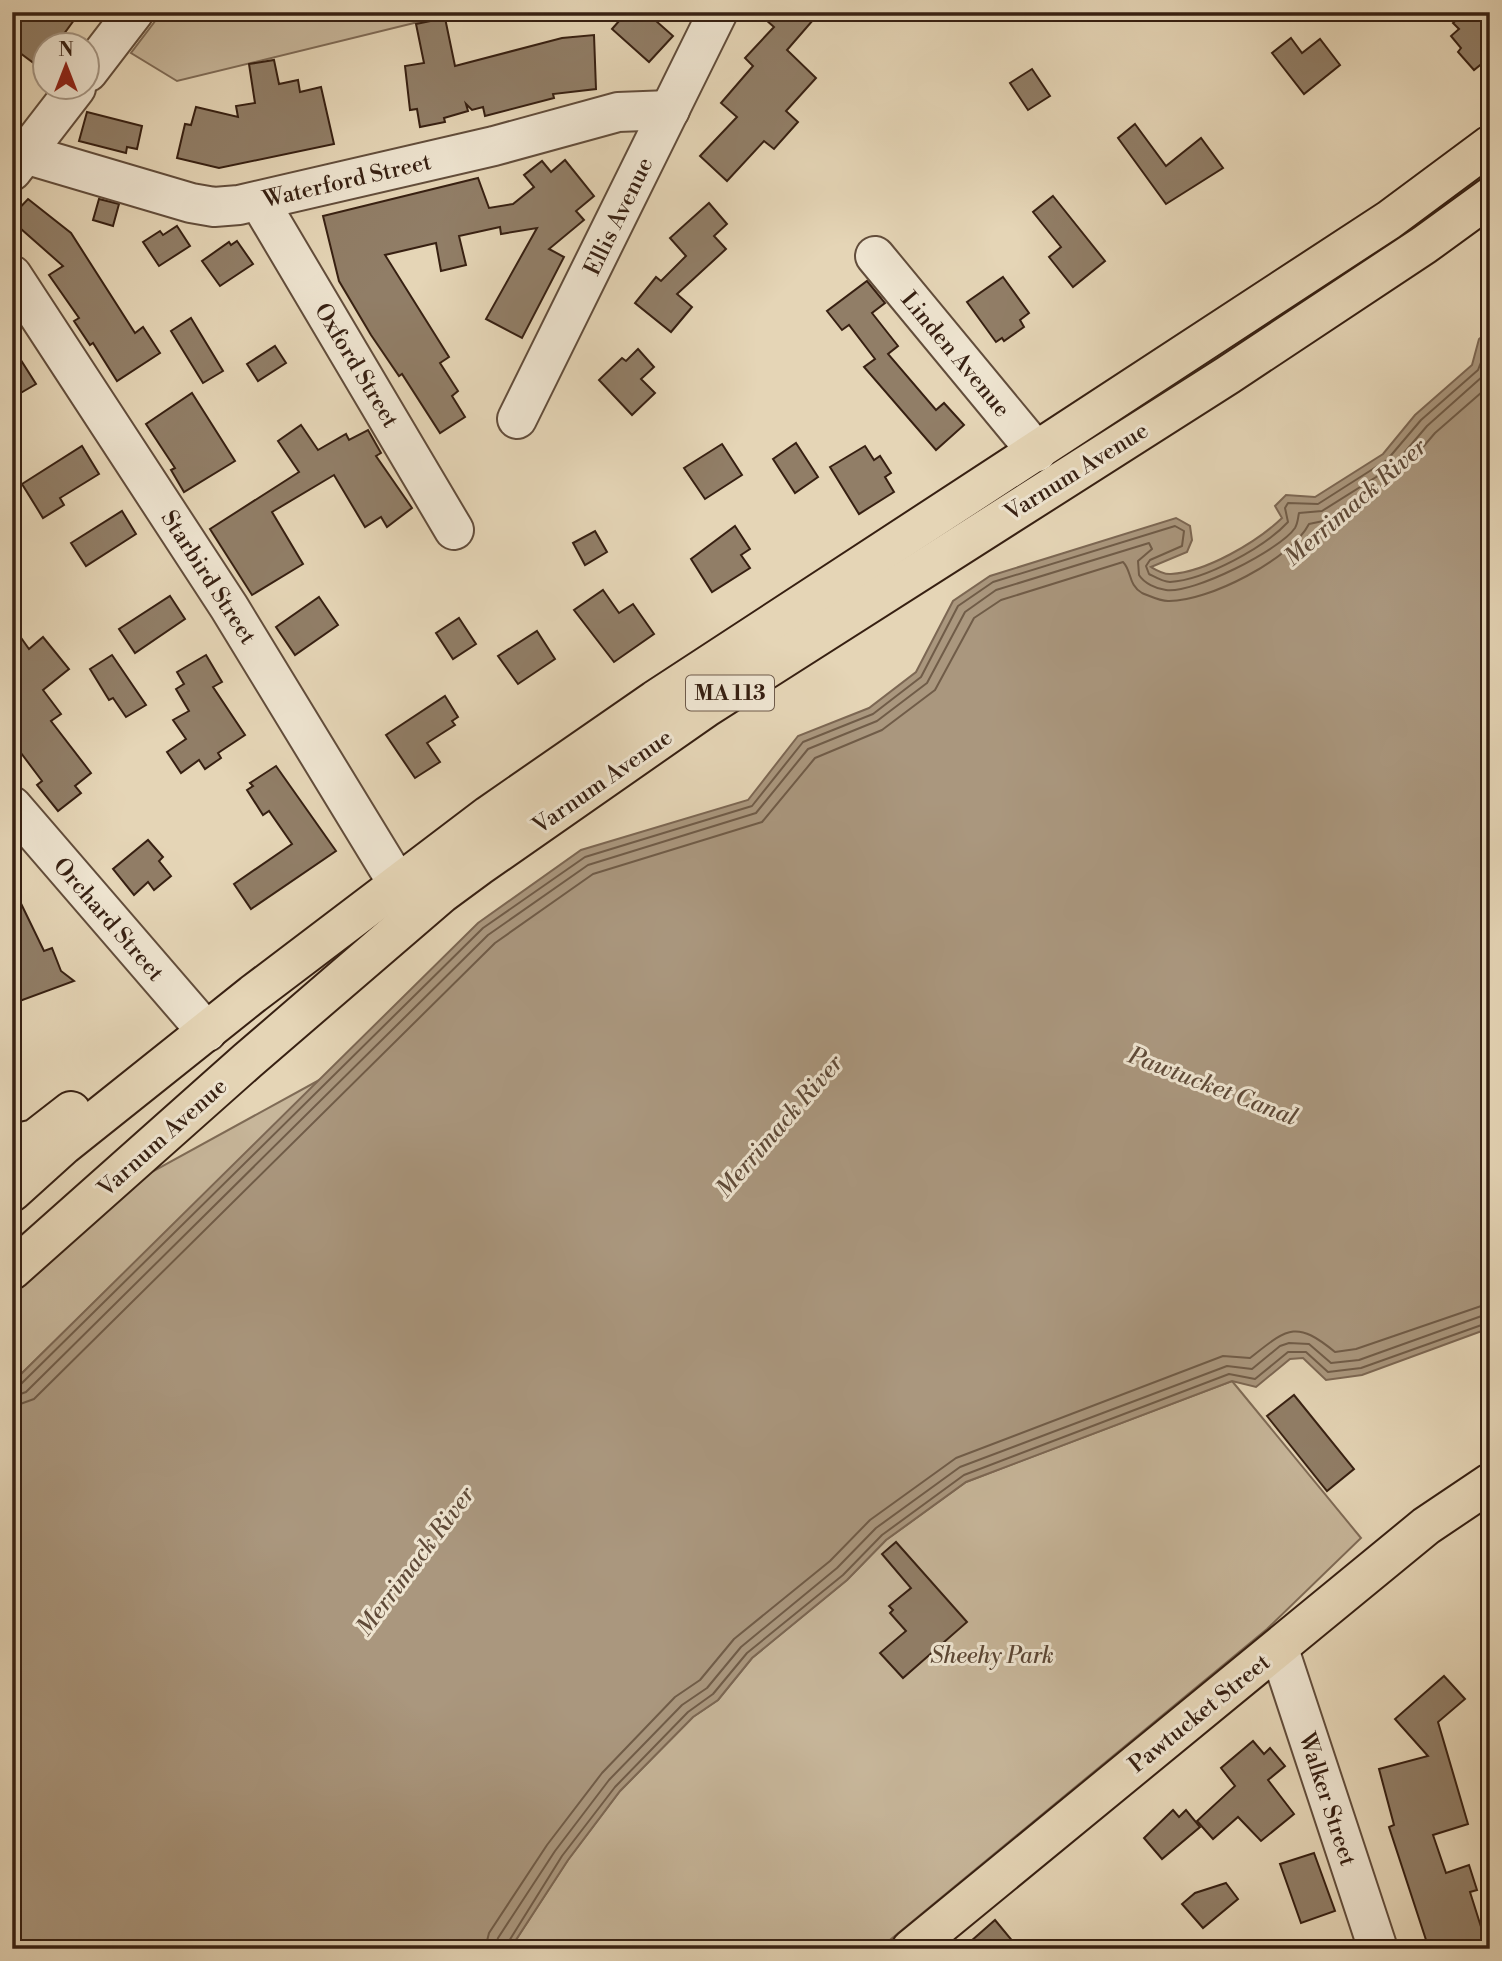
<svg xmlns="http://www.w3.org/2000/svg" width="1502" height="1961" viewBox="0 0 1502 1961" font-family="'Libre Bodoni',serif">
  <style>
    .green { fill: #c7b69a; stroke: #7f6b56; stroke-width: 2 }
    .water { fill: #aa977e; stroke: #7c6753; stroke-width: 2 }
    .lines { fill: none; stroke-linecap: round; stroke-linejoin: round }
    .shore { stroke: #705c48; stroke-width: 2 }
    .building { fill: #917e67; stroke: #372012; stroke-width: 2 }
    .minor-casing { stroke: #624d3b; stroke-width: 42 }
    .major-casing { stroke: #372012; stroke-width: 42 }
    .minor { stroke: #eee4d0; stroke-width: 38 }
    .major { stroke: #e5d5b6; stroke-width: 38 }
    .labels { text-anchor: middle; stroke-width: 6; stroke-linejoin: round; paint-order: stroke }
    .shield { fill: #eee4d0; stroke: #6e5b4b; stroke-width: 2 }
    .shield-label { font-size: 21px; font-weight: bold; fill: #372012 }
    .street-label { font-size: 23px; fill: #372012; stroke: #eee4d0 }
    .park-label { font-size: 23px; font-style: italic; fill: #5b4634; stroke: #eee4d0 }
    .water-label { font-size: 24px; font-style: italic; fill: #5f4a38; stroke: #eee4d0 }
  </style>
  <rect width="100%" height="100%" fill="#e5d5b6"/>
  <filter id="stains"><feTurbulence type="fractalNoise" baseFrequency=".00286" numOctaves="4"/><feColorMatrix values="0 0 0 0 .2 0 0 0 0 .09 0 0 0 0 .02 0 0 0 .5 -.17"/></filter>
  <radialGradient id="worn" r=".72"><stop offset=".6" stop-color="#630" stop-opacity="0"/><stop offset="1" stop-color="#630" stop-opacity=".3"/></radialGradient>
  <g class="green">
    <path d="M 162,12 L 459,12 L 177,81 L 131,53 Z"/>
    <path d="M 323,1078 L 12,1383 L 12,1296 L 148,1174 Z"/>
    <path d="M 1232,1381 L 1361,1538 L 1267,1629 L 879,1949 L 510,1949 L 568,1860 L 620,1791 L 693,1717 L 718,1700 L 752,1658 L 847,1580 L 886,1540 L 966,1482 Z"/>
  </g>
  <path class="water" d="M 1490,330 L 1490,1328 L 1362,1375 L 1326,1380 L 1303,1358 L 1290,1359 L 1256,1387 L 1232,1381 L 966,1482 L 886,1540 L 847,1580 L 752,1658 L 718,1700 L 693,1717 L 620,1791 L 568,1860 L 510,1949 L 12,1949 L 12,1383 L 478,923 L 581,850 L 748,800 L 798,736 L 869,708 L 916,672 L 953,601 L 990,576 L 1176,518 L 1190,526 L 1192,540 L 1187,552 L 1151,567 C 1156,570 1164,575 1171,574 C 1206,572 1257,542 1282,518 L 1275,506 L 1286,495 L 1315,497 L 1383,454 L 1415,415 L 1472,365 L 1479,339 Z"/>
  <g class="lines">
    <g class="shore">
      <path d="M 12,1388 L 20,1385 L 483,928 L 585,857 L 752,806 L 803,742 L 873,714 L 921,677 L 958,606 L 993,582 L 1175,526 L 1184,531 L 1182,546 L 1150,560 L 1146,566 L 1149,574 C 1155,577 1163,582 1170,582 C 1205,580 1265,547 1288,522 L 1285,508 L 1288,503 L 1318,504 L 1387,460 L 1421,420 L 1478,370 L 1490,339"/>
      <path d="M 12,1397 L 26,1392 L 488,935 L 588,865 L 756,813 L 808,749 L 877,721 L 927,683 L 965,612 L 996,590 L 1149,543 L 1152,549 L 1138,561 L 1139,575 C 1144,583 1156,589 1166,590 C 1193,594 1280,550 1295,528 C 1298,523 1298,517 1299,513 L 1322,511 L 1392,467 L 1427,426 L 1483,376 L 1490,361"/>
      <path d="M 12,1407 L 34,1399 L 495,943 L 593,874 L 762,822 L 815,758 L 882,730 L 935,690 L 974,618 L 1001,600 L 1123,562 C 1132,571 1128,585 1142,593 C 1150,596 1160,601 1168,601 C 1208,602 1291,559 1309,524 L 1328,520 L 1399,475 L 1435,433 L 1490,385"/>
      <path d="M 485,1949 L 489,1933 L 547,1845 L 602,1773 L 675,1697 L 700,1680 L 734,1639 L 830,1561 L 870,1520 L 956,1458 L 1223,1356 L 1250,1358 C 1287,1329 1295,1319 1335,1352 L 1356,1349 L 1490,1303"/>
      <path d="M 495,1949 L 498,1938 L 555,1851 L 609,1780 L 682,1705 L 707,1688 L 741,1647 L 837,1568 L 876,1528 L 960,1467 L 1227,1366 L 1252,1369 L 1280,1346 L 1289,1343 L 1309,1344 L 1331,1363 L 1359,1360 L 1490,1313"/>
      <path d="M 504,1949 L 562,1856 L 615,1787 L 688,1712 L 713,1694 L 747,1653 L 843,1575 L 882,1535 L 964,1475 L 1229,1374 L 1255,1379 L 1288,1352 L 1306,1352 L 1328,1372 L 1361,1368 L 1490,1322"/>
    </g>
  </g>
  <g class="building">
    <path d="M 20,12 L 80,12 L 55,46 L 46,46 L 46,58 L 39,67 L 12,47 L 12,23 Z"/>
    <path d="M 627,12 L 646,12 L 673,36 L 649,62 L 612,29 Z"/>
    <path d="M 757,12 L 820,12 L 787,50 L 816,78 L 786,111 L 798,122 L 774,149 L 764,141 L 727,181 L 700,156 L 737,117 L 721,103 L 753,66 L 745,58 L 774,27 Z"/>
    <path d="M 1465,12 L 1490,12 L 1490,57 L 1474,70 L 1458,52 L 1461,48 L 1451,36 L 1459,29 L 1453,23 Z"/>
    <path d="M 445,18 L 455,66 L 562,38 L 594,35 L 596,89 L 553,94 L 554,98 L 485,116 L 483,107 L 472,110 L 466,104 L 468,111 L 444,118 L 445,122 L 420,127 L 417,109 L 410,110 L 405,66 L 424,63 L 416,24 Z"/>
    <path d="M 1291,38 L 1302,53 L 1320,39 L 1340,65 L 1304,94 L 1272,53 Z"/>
    <path d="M 274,60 L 279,84 L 298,80 L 300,92 L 321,87 L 334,144 L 219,168 L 177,158 L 185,124 L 191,125 L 196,107 L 238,117 L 236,106 L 255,103 L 249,64 Z"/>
    <path d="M 1032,69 L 1050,96 L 1028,110 L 1010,83 Z"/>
    <path d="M 87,112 L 142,126 L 137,149 L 127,147 L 126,153 L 79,141 Z"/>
    <path d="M 1135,124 L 1166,166 L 1201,138 L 1223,168 L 1166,204 L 1118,138 Z"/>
    <path d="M 565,160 L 594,196 L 576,211 L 584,220 L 549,249 L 564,257 L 522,338 L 486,319 L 537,228 L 501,234 L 500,227 L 459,236 L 466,265 L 441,271 L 436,243 L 385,255 L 449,357 L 440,363 L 458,391 L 452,396 L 465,417 L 440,433 L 402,374 L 399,376 L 371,335 L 339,281 L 323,216 L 478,178 L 489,208 L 513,204 L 534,187 L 524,175 L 542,161 L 551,172 Z"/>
    <path d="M 1053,196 L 1105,261 L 1073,287 L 1049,257 L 1061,247 L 1033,212 Z"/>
    <path d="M 28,199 L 71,233 L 135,333 L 143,327 L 160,353 L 117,381 L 93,343 L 90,345 L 74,321 L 79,318 L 49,275 L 63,266 L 12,221 L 12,216 Z"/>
    <path d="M 99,199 L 119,204 L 113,226 L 93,220 Z"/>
    <path d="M 709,203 L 727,224 L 714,236 L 726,249 L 677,294 L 692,307 L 671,332 L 635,303 L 656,277 L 661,281 L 686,256 L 670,238 Z"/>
    <path d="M 177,226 L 190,246 L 159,266 L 143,242 L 160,231 L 163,235 Z"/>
    <path d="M 237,241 L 253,264 L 220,286 L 202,261 L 229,242 L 231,245 Z"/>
    <path d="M 1003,277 L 1029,313 L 1020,320 L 1024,327 L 1004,341 L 1002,338 L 996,342 L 967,302 Z"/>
    <path d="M 867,281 L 885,303 L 872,313 L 898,346 L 888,354 L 936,410 L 944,403 L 964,425 L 936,450 L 864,367 L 875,359 L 849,325 L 842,330 L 827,311 Z"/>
    <path d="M 191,318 L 223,371 L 203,383 L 171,331 Z"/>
    <path d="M 12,346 L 36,384 L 12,398 Z"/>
    <path d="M 275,346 L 286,363 L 258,381 L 247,364 Z"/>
    <path d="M 638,349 L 654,367 L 641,379 L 655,393 L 632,415 L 599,380 L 622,358 L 626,361 Z"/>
    <path d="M 192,393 L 235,461 L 184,492 L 171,470 L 175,468 L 146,424 Z"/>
    <path d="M 301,425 L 318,450 L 346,434 L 349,440 L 368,430 L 381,453 L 376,456 L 412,508 L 387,527 L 381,517 L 365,527 L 334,475 L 272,512 L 303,564 L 252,595 L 210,529 L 299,472 L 278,441 Z"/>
    <path d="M 796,443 L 818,477 L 795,493 L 773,459 Z"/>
    <path d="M 722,444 L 742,475 L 705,499 L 684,468 Z"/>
    <path d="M 82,446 L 99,474 L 60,498 L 64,505 L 43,518 L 22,484 Z"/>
    <path d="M 865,446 L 874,460 L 880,456 L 891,473 L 885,477 L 894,492 L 859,514 L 830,467 Z"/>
    <path d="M 122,511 L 136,534 L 86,566 L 71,543 Z"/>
    <path d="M 735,526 L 750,549 L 741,555 L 750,568 L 712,592 L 691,559 Z"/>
    <path d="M 595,531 L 607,552 L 585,565 L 573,543 Z"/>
    <path d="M 603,590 L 619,613 L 633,604 L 654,634 L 614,662 L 574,610 Z"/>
    <path d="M 170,596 L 185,619 L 135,653 L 119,629 Z"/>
    <path d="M 319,597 L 338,625 L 295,655 L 276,627 Z"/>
    <path d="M 459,618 L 476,644 L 453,659 L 436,633 Z"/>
    <path d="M 12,625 L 29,649 L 43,637 L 69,669 L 43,690 L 61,714 L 51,721 L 91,773 L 75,786 L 81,793 L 58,811 L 37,785 L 42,781 L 12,741 Z"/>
    <path d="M 537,631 L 555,659 L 518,684 L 498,656 Z"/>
    <path d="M 112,655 L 146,705 L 126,717 L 113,698 L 109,700 L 90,669 Z"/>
    <path d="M 206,655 L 222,682 L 213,687 L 245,735 L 218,753 L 221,758 L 205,769 L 199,760 L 181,773 L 167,752 L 186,739 L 173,720 L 189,711 L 176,689 L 184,684 L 177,672 Z"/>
    <path d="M 445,696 L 458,717 L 452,721 L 455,725 L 427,743 L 440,762 L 415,778 L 386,735 Z"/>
    <path d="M 276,766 L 336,851 L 251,909 L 234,884 L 292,844 L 269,811 L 263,815 L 247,790 L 253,786 L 250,783 Z"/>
    <path d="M 148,840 L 163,857 L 159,861 L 171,876 L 154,890 L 148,882 L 134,895 L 113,869 Z"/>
    <path d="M 12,885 L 44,951 L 52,948 L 61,971 L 74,981 L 17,1002 L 12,990 Z"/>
    <path d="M 1294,1395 L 1354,1469 L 1327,1491 L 1267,1416 Z"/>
    <path d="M 896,1542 L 967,1622 L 903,1678 L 880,1653 L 906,1631 L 890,1613 L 893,1610 L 889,1606 L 911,1588 L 882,1554 Z"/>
    <path d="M 1444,1676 L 1465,1699 L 1438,1722 L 1468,1824 L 1433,1835 L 1446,1873 L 1469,1865 L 1477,1890 L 1470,1892 L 1488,1949 L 1429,1949 L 1389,1827 L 1394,1825 L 1379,1769 L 1428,1756 L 1395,1719 Z"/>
    <path d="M 1253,1741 L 1264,1754 L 1270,1748 L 1285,1766 L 1268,1780 L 1294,1814 L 1261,1841 L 1238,1817 L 1213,1839 L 1197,1821 L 1235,1786 L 1221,1768 Z"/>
    <path d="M 1173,1810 L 1179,1817 L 1186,1810 L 1200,1827 L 1162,1859 L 1144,1838 Z"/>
    <path d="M 1314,1853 L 1335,1911 L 1301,1923 L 1280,1864 Z"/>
    <path d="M 1226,1883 L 1238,1899 L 1203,1928 L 1182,1904 L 1195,1893 Z"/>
    <path d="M 995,1920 L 1019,1949 L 962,1949 Z"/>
  </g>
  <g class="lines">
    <g class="minor-casing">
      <g id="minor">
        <path d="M 88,72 L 134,12"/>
        <path d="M 25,154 L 191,203 L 214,207 L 239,205 L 494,146 L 618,112 L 670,110"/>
        <path d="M 12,171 L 76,88"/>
        <path d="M 259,201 L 454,530"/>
        <path d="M 875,256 L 1037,452"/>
        <path d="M 12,275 L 229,607 L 398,884"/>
        <path d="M 517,419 L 718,12"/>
        <path d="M 12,806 L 207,1032"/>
        <path d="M 1279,1649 L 1378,1949"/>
      </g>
    </g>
    <g class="major-casing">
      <g id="major">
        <path d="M 12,1144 L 35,1139 L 71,1111"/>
        <path d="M 12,1192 L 64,1145 L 253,994 L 489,815 L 655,700 L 1389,220 L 1490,145"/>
        <path d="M 12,1270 L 247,1061 L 441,894 L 479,866 L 707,707 L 1228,375 L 1424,245 L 1490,197"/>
        <path d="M 911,1949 L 1426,1526 L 1490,1483"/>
      </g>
    </g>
    <use href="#minor" class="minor"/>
    <use href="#major" class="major"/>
  </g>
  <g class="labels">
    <rect class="shield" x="686" y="675.5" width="88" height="35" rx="5"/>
    <g class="shield-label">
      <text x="730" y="700">MA 113</text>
    </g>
    <g class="street-label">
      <text transform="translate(347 180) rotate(-13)" y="8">Waterford Street</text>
      <text transform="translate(618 216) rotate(-64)" y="8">Ellis Avenue</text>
      <text transform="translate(956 354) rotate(50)" y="8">Linden Avenue</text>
      <text transform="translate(357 365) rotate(59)" y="8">Oxford Street</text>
      <text transform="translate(1076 471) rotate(-32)" y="8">Varnum Avenue</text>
      <text transform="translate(209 577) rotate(57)" y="8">Starbird Street</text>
      <text transform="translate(602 781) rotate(-35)" y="8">Varnum Avenue</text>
      <text transform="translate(109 919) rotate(49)" y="8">Orchard Street</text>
      <text transform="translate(162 1137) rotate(-42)" y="8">Varnum Avenue</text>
      <text transform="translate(1199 1713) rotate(-39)" y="8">Pawtucket Street</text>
      <text transform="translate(1328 1799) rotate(72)" y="8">Walker Street</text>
    </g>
    <g class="park-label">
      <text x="992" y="1663">Sheehy Park</text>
    </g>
    <g class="water-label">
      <text transform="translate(1355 502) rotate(-41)" y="8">Merrimack River</text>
      <text transform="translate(1213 1086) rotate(21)" y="8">Pawtucket Canal</text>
      <text transform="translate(779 1126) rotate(-49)" y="8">Merrimack River</text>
      <text transform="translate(415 1561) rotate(-53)" y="8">Merrimack River</text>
    </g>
  </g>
  <rect width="1502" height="1961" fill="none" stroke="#e5d5b6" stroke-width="42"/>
  <rect x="14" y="14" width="1474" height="1933" fill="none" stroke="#372012" stroke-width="3.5"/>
  <rect x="21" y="21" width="1460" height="1919" fill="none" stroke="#372012" stroke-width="2"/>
  <g transform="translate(66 66)"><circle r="33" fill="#eee4d0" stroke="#a59684" stroke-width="2"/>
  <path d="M0-5L12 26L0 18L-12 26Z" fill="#8f2418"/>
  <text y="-10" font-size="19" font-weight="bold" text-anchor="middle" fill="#372012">N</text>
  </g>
  <rect width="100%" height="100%" filter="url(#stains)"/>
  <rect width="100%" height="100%" fill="url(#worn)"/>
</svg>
